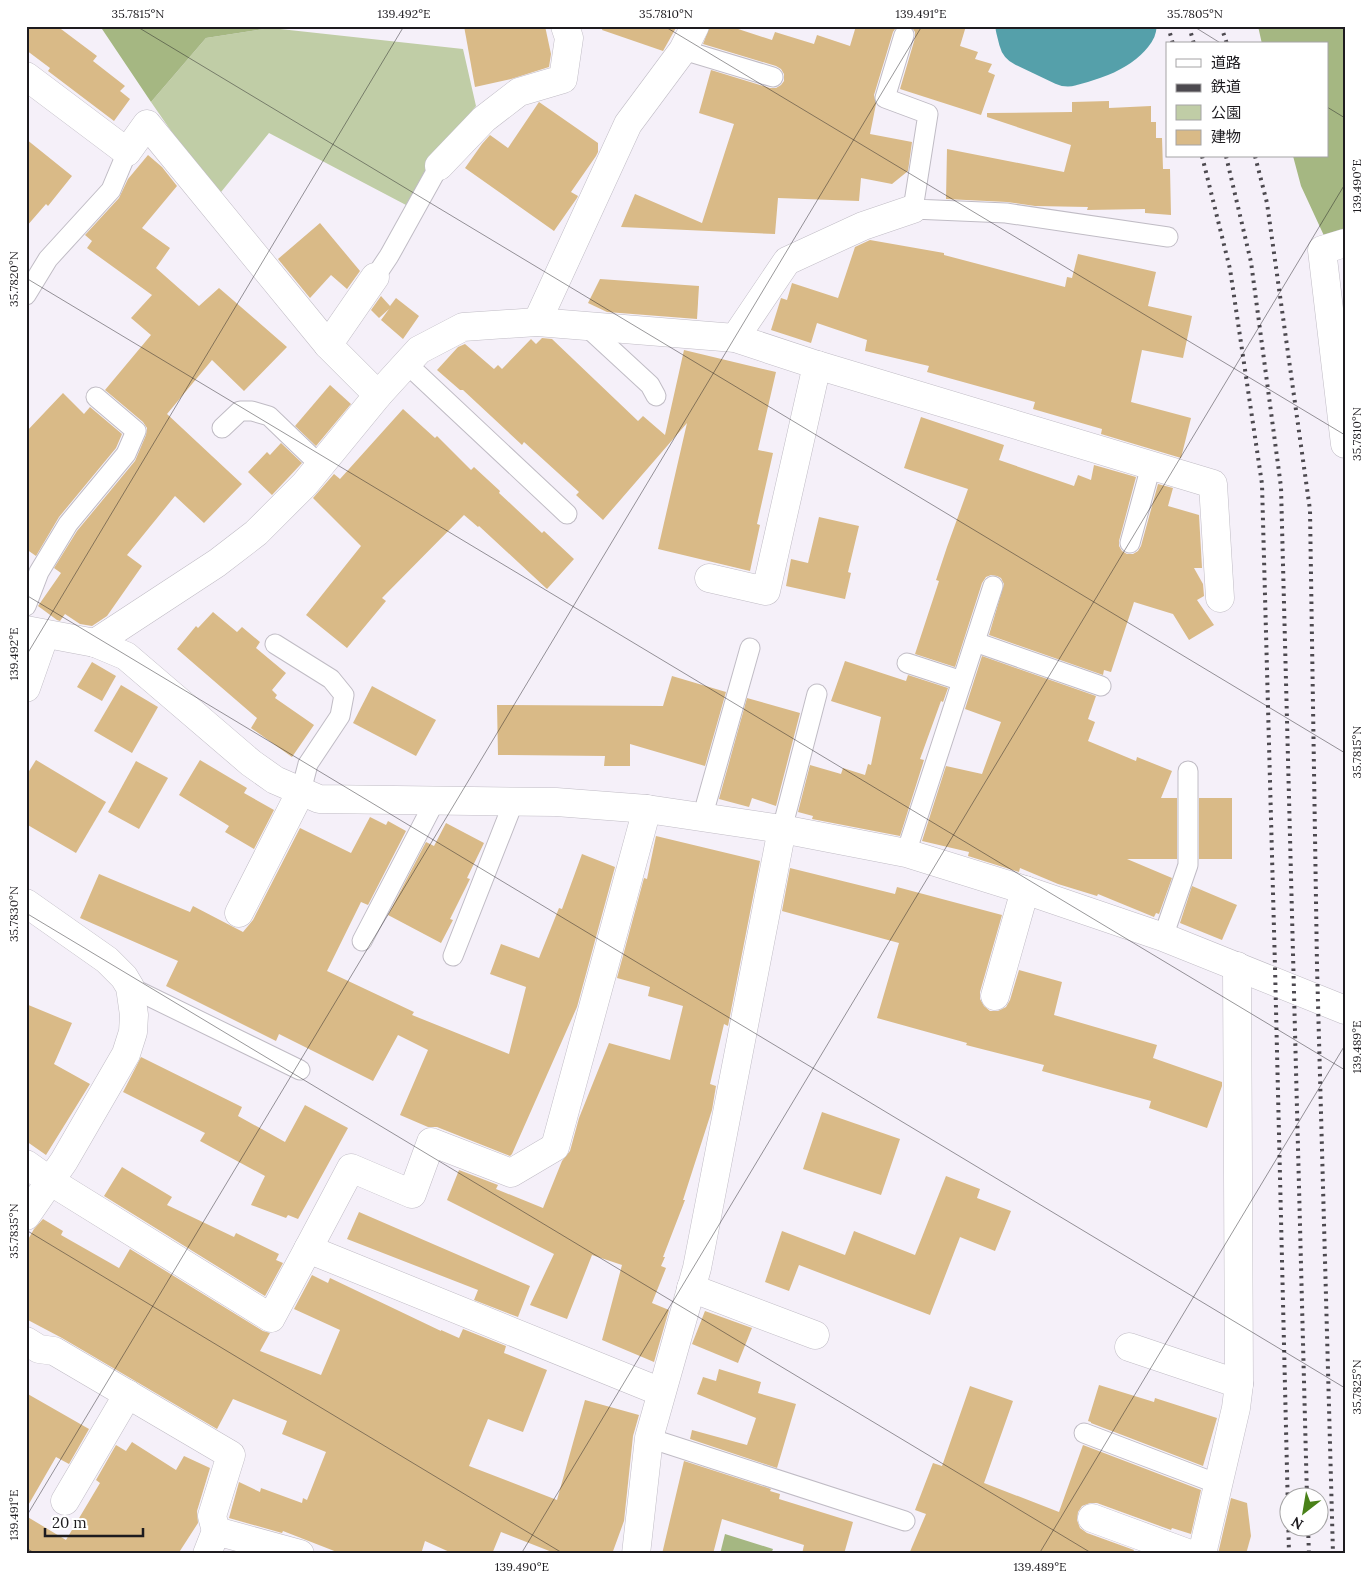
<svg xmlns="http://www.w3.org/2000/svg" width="1371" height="1580" viewBox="0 0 1371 1580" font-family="Lora,'Noto Sans JP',serif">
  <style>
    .green { fill: #c0cda6 }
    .forest { fill: #a5b782 }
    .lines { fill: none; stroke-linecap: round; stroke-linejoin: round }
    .river { stroke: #55a0aa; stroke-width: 59 }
    .building { fill: #d9ba87 }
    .service-casing { stroke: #c0bcc5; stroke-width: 21 }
    .minor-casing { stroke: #c0bcc5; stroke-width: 29 }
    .tertiary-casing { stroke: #c0bcc5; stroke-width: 29 }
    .service { stroke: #fff; stroke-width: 19 }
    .minor { stroke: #fff; stroke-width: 28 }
    .tertiary { stroke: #fff; stroke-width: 28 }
    .rail { stroke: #4c494f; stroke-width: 4; stroke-dasharray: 2.5 5; stroke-linecap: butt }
    .ticks { fill: none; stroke: #1d1b1f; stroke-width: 1; stroke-opacity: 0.45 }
    .neatline { fill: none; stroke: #1d1b1f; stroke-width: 2 }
    .ticks-label { font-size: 12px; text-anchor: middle; fill: #1d1b1f }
  </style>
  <rect width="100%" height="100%" fill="#f5f0f9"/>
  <path class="green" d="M 271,28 L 463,49 L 476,106 L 432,160 L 406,205 L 269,133 L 217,197 L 151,102 L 206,38 Z"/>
  <g class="forest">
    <path d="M 100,26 L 271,26 L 271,28 L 206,38 L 151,102 Z"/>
    <path d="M 1258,26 L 1345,26 L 1345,233 L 1326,240 L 1301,186 L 1293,156 L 1327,156 L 1327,44 L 1262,44 Z"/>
    <path d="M 725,1534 L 773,1549 L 771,1554 L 720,1554 Z"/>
  </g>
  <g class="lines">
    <path class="river" d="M 1025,26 L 1028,38 L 1068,57 C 1089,51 1115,44 1127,26"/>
  </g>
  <g class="building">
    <path d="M 26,26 L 57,26 L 97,56 L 93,61 L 125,86 L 120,91 L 130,99 L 114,121 L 48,71 L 50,68 L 26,50 Z"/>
    <path d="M 464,26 L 545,26 L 551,54 L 549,67 L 511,79 L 475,87 Z"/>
    <path d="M 603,26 L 677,26 L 663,51 L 602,30 Z"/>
    <path d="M 710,26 L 729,26 L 772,40 L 775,32 L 814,44 L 817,35 L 850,46 L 856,26 L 897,26 L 893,32 L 874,95 L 876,104 L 870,134 L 912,142 L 908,171 L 892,184 L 861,178 L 859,201 L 778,198 L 775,234 L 621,227 L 635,194 L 702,223 L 734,124 L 699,113 L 711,70 L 770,88 L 776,88 L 781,85 L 784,81 L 784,74 L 781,69 L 776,66 L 703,44 Z"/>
    <path d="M 911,26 L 966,26 L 960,46 L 978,52 L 975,59 L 992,64 L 988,72 L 995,75 L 981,115 L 900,89 L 915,38 L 915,32 Z"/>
    <path d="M 1109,101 L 1109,108 L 1151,106 L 1151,122 L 1156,122 L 1156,138 L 1162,138 L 1163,169 L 1170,169 L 1171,215 L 1145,213 L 1145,209 L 1087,210 L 1088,207 L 1035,206 L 1007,202 L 946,199 L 947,149 L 1064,172 L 1071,145 L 987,117 L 987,113 L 1072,112 L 1072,102 Z"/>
    <path d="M 539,102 L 598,143 L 598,152 L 596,156 L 571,192 L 578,196 L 577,198 L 554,231 L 465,168 L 482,144 L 490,135 L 508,148 Z"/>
    <path d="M 26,139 L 72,176 L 48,206 L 46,204 L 26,227 Z"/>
    <path d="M 148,155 L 162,167 L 177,186 L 142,228 L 170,248 L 156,268 L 199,306 L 219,288 L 287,347 L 244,391 L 212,360 L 167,414 L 242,484 L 204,523 L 175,496 L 127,555 L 142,566 L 107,616 L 92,626 L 80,624 L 65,614 L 60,621 L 57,620 L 38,606 L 61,573 L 54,568 L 77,531 L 135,461 L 146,435 L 147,428 L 143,422 L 105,390 L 151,335 L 131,318 L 152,295 L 87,248 L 92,241 L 85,235 L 119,198 L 128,179 Z"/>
    <path d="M 320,223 L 360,271 L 347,289 L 331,275 L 310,298 L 278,259 Z"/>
    <path d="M 870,240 L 944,253 L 944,255 L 1065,287 L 1067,277 L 1072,278 L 1078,254 L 1156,272 L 1148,306 L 1192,316 L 1183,358 L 1142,350 L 1131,402 L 1191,418 L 1181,458 L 1101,434 L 1102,429 L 1033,409 L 1035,402 L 927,372 L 929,366 L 865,351 L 867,340 L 817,323 L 811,343 L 771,330 L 781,298 L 787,300 L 792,283 L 838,298 L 855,247 Z"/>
    <path d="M 600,279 L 699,286 L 697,319 L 607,312 L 588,303 Z"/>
    <path d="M 381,296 L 390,306 L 396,298 L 419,316 L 403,339 L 381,320 L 389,309 L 379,318 L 371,310 Z"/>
    <path d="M 542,338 L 552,339 L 638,421 L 643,416 L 665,435 L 684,350 L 776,372 L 758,450 L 773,453 L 757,524 L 760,525 L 750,571 L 658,549 L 687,423 L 603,520 L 576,495 L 579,492 L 524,442 L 522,445 L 463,390 L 460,390 L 437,370 L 458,347 L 465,344 L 494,369 L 498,365 L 502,369 L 531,339 L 536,344 Z"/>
    <path d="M 330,385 L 351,404 L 316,446 L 295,426 Z"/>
    <path d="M 63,393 L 84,414 L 90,407 L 122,434 L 116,448 L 59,517 L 36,556 L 26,549 L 26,432 Z"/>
    <path d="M 403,409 L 435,438 L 437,436 L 471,470 L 474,467 L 500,491 L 499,493 L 542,533 L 544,531 L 574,559 L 547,589 L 479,526 L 478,527 L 464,515 L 382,598 L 386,601 L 347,648 L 306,615 L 361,546 L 313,498 L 334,474 L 340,479 Z"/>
    <path d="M 921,417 L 1004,445 L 999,460 L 1074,486 L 1078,475 L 1091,480 L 1094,465 L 1136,477 L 1119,541 L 1119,546 L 1122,551 L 1127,554 L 1133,554 L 1138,551 L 1141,546 L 1158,484 L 1173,488 L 1168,506 L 1199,515 L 1202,568 L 1194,568 L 1203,584 L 1204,596 L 1197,600 L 1214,625 L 1189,640 L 1173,614 L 1134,602 L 1111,672 L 1104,670 L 1103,675 L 989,635 L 1004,584 L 1001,578 L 997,576 L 991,575 L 986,577 L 982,583 L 955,667 L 915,654 L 939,581 L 936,580 L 947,547 L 968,489 L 904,468 Z"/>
    <path d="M 281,443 L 302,463 L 272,495 L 248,472 L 267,452 L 270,455 Z"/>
    <path d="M 819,517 L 859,526 L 848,572 L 851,573 L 845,599 L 786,586 L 791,559 L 808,563 Z"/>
    <path d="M 213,612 L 237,632 L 242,627 L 260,642 L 256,648 L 286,673 L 272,690 L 277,695 L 275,698 L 314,725 L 292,757 L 251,728 L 257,718 L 177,649 L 196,626 L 198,628 Z"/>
    <path d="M 982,656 L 1096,696 L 1088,719 L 1095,722 L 1088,741 L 1136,761 L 1137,757 L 1172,771 L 1161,798 L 1177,798 L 1177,859 L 1127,859 L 1172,878 L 1159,914 L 1156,913 L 1154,917 L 1098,894 L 1097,896 L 1058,884 L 1020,868 L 1019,872 L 968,856 L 969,852 L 922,841 L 946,766 L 982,774 L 1001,722 L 965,709 Z"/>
    <path d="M 845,661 L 906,681 L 908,675 L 948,688 L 943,702 L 941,701 L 920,759 L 924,760 L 900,836 L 812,819 L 813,816 L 798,812 L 810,765 L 841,774 L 843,768 L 865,775 L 868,764 L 871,765 L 881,717 L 831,701 Z"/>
    <path d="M 92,662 L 116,676 L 102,701 L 77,687 Z"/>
    <path d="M 672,676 L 726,692 L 705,766 L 630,744 L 630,766 L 604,766 L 605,756 L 498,755 L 497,705 L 663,706 Z"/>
    <path d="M 121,685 L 158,707 L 132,753 L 94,731 Z"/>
    <path d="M 372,686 L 436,720 L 416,756 L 353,723 Z"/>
    <path d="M 747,698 L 800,713 L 776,806 L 752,798 L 749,807 L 719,799 Z"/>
    <path d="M 36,760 L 106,802 L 76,853 L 26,824 L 26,776 Z"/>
    <path d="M 200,760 L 247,788 L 244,793 L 274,810 L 254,849 L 225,832 L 229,826 L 179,795 Z"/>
    <path d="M 136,761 L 168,778 L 139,829 L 108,812 Z"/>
    <rect x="1199" y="798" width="33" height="61"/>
    <path d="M 370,817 L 386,825 L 388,821 L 406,831 L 368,905 L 361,902 L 327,971 L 414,1012 L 412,1015 L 509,1054 L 526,987 L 490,974 L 501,944 L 539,958 L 559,908 L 562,909 L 582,854 L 615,867 L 577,1007 L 512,1154 L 510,1156 L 437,1127 L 428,1127 L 400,1115 L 428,1050 L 398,1035 L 373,1081 L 279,1034 L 276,1041 L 166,986 L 178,961 L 80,918 L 99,874 L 190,912 L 193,906 L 243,932 L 253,920 L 300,828 L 351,853 Z"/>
    <path d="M 446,823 L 484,843 L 467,878 L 470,879 L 450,919 L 453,920 L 441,943 L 388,915 L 426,842 L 434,846 Z"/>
    <path d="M 656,836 L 760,861 L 728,1026 L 724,1024 L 710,1084 L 716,1086 L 712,1110 L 683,1200 L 685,1200 L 663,1257 L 665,1257 L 661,1266 L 666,1268 L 652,1303 L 669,1310 L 654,1362 L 602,1340 L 622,1265 L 592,1255 L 567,1319 L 530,1305 L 554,1254 L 447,1200 L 459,1170 L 498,1185 L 496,1189 L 543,1208 L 562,1161 L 570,1151 L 579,1118 L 609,1043 L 670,1060 L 683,1006 L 648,996 L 650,987 L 617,978 L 644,878 L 647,879 Z"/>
    <path d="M 790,868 L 895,894 L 897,887 L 1002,915 L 980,992 L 980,999 L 984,1006 L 990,1011 L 998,1011 L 1006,1007 L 1010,1000 L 1019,970 L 1062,982 L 1054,1015 L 1157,1045 L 1153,1058 L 1222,1082 L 1222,1086 L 1207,1128 L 1149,1108 L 1151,1101 L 1042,1071 L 1044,1065 L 966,1045 L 967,1043 L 877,1018 L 899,943 L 782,911 Z"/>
    <path d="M 1192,886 L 1237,905 L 1222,940 L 1180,923 Z"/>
    <path d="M 26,1004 L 72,1023 L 54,1064 L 90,1084 L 46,1155 L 26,1141 Z"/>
    <path d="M 141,1057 L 242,1107 L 238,1116 L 285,1142 L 305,1105 L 348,1128 L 298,1219 L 288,1215 L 286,1218 L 251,1205 L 265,1176 L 200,1141 L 205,1133 L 123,1092 Z"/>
    <path d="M 822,1112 L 900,1139 L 881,1195 L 803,1169 Z"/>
    <path d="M 122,1167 L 172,1197 L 167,1205 L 234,1237 L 236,1233 L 279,1254 L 276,1260 L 283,1263 L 265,1296 L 104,1196 Z"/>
    <path d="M 946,1176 L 980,1189 L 977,1198 L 1011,1211 L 995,1251 L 960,1237 L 930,1315 L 799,1265 L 789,1291 L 765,1282 L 782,1231 L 845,1255 L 854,1231 L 915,1255 Z"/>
    <path d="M 359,1212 L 530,1286 L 518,1317 L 474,1300 L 478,1290 L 347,1239 Z"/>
    <path d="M 43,1219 L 63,1231 L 61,1235 L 119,1268 L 130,1249 L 263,1331 L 270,1333 L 260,1351 L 321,1375 L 340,1330 L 294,1309 L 312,1275 L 328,1283 L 330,1278 L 441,1331 L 441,1330 L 459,1338 L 463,1329 L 506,1346 L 504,1353 L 547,1370 L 523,1432 L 488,1419 L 469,1466 L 557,1500 L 585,1400 L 639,1415 L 633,1436 L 624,1521 L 612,1554 L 557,1554 L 501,1532 L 492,1554 L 454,1554 L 425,1541 L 421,1554 L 342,1554 L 283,1531 L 282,1533 L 229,1518 L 239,1482 L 260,1492 L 261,1488 L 302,1503 L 303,1498 L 307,1500 L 326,1452 L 282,1434 L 287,1421 L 233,1399 L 217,1429 L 62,1338 L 26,1319 L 26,1243 L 34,1229 Z"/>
    <path d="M 705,1311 L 752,1328 L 738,1363 L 692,1344 Z"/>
    <path d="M 719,1369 L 761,1382 L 758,1393 L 796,1404 L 777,1468 L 690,1439 L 692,1430 L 747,1445 L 756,1418 L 697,1394 L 703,1377 L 716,1381 Z"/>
    <path d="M 1099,1385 L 1154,1402 L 1155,1398 L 1217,1418 L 1203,1466 L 1091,1423 L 1091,1422 L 1088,1421 Z"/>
    <path d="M 970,1386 L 1013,1401 L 984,1483 L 1059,1512 L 1083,1445 L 1201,1490 L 1191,1534 L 1172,1528 L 1171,1530 L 1097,1503 L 1090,1503 L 1082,1506 L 1078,1512 L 1077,1520 L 1080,1528 L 1087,1533 L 1134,1550 L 1132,1554 L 909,1554 L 926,1514 L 915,1510 L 933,1463 L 942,1466 Z"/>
    <path d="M 26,1393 L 89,1429 L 69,1464 L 56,1457 L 26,1509 Z"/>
    <path d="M 132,1442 L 176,1470 L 184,1456 L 210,1468 L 197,1511 L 198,1523 L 178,1554 L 26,1554 L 26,1516 L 66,1540 L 100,1483 L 96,1480 L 116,1445 L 126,1451 Z"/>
    <path d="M 684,1461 L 771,1489 L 770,1491 L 780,1494 L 779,1499 L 853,1522 L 844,1554 L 802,1554 L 804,1545 L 722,1519 L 713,1554 L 662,1554 Z"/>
    <path d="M 1231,1498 L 1247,1503 L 1251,1536 L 1246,1554 L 1218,1554 Z"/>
  </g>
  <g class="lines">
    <g class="service-casing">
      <g id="service">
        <path d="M 904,35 L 885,98 L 928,114 L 913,209 L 1006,213 L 1168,237"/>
        <path d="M 683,50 L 773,77"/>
        <path d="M 375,277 L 389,256 L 439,166"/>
        <path d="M 26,295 L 48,259 L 111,190 L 127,152"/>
        <path d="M 586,326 L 650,385 L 656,396"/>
        <path d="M 407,364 L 567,514"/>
        <path d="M 222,428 L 240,411 L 252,411 L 269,416 L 320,465"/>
        <path d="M 1130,543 L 1151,466"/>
        <path d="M 26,606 L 39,572 L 68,524 L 126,454 L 136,431 L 96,397"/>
        <path d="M 975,642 L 1101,686"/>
        <path d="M 275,644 L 331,679 L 344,695 L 340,716 L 308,764 L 301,791"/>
        <path d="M 907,663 L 962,681"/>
        <path d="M 702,818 L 750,648"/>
        <path d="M 782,829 L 817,694"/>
        <path d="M 906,853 L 993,586"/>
        <path d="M 1163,937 L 1188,865 L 1188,771"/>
        <path d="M 362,941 L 436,799"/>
        <path d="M 453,956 L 514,801"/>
        <path d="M 130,987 L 300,1070"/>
        <path d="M 1084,1433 L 1218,1484"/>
        <path d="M 649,1438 L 905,1521"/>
      </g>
    </g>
    <g class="minor-casing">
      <g id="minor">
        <path d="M 26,76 L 127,152 L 147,124 L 328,345 L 378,395"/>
        <path d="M 439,166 L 484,119 L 519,92 L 563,79 L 569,38 L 565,26"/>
        <path d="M 1345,243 L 1322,250 L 1345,444"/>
        <path d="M 537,322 L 628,124 L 683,50 L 695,26"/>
        <path d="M 735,338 L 787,261 L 863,226 L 913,209"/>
        <path d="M 328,345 L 375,277"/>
        <path d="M 709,578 L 766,591 L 817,365"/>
        <path d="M 95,643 L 217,563 L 256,533 L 305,484 L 378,395 L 419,350 L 463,327 L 537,322 L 735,338 L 817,365 L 1213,484 L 1220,598"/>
        <path d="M 95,643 L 126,656 L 251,763 L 275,780 L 319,799 L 556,802 L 647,809 L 782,829 L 906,853 L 1025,890 L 1163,937 L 1345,1010"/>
        <path d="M 239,913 L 301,791"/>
        <path d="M 995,996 L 1025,890"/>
        <path d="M 26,1164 L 50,1181 L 271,1318 L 308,1249 L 661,1392"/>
        <path d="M 308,1249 L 351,1168 L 412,1194 L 431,1142 L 511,1173 L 555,1147 L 647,809"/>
        <path d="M 691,1288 L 815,1335"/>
        <path d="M 26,1341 L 39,1349 L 54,1351 L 231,1455 L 212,1516 L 216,1531"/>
        <path d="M 1129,1347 L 1239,1384"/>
        <path d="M 65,1501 L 128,1394"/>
        <path d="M 1092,1518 L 1190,1554"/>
        <path d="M 207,1554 L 216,1531 L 300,1554"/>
        <path d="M 636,1554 L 649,1438 L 697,1268 L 782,829"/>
        <path d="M 1202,1554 L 1236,1408 L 1239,1384 L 1237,966"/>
      </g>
    </g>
    <g class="tertiary-casing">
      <g id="tertiary">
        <path d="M 26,630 L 95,643"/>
        <path d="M 26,688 L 45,634"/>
        <path d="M 26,903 L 107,960 L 124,977 L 130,987 L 134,1015 L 133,1032 L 126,1054 L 64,1161 L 26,1216"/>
      </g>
    </g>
    <use href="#service" class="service"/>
    <use href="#minor" class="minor"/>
    <use href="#tertiary" class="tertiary"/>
    <g class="rail">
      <path d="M 1168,26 L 1173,44"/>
      <path d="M 1189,26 L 1194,44"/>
      <path d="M 1221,26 L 1227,44"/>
      <path d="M 1202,156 L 1230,269 L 1262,484 L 1275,967 L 1289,1554"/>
      <path d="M 1226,156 L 1251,262 L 1281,487 L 1307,1498"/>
      <path d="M 1255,156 L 1267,203 L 1310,510 L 1317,966 L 1333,1554"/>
      <path d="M 1308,1528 L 1309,1554"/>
    </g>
  </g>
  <path class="ticks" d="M 136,26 L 1345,753M 664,26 L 1345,435M 1193,26 L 1222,44M 1327,107 L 1345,118M 26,278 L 1345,1070M 26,595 L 1345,1388M 26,656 L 404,26M 26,913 L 1093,1554M 26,1230 L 564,1554M 26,1517 L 922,26M 26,1548 L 36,1554M 521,1554 L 1345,184M 1039,1554 L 1345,1045"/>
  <rect width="1371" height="1580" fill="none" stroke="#ffffff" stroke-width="55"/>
  <rect x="1166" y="42" width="162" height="115" fill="#ffffff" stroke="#a5a4a5"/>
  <rect x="1176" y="59" width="25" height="8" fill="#ffffff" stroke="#a5a4a5"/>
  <text x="1211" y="68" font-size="15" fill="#1d1b1f">道路</text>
  <rect x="1176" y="84" width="25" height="8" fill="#4c494f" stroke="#a5a4a5"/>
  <text x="1211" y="92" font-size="15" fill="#1d1b1f">鉄道</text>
  <rect x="1176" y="105" width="25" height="15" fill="#c0cda6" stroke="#a5a4a5"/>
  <text x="1211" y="118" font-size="15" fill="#1d1b1f">公園</text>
  <rect x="1176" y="130" width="25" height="15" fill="#d9ba87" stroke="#a5a4a5"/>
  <text x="1211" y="142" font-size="15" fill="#1d1b1f">建物</text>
  <g transform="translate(1304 1512) rotate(211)"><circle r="24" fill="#ffffff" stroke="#a5a4a5"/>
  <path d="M0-4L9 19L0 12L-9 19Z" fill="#498118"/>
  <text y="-8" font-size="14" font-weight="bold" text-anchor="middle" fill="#1d1b1f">N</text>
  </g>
  <path d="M45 1528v8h98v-8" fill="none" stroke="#1d1b1f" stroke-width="2.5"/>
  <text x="52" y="1528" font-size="15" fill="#1d1b1f" stroke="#ffffff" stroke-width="4" paint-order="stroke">20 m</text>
  <rect x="28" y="28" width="1316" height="1524" class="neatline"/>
  <g class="ticks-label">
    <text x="138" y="18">35.7815°N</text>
    <text x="404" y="18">139.492°E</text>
    <text x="666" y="18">35.7810°N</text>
    <text x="921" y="18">139.491°E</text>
    <text x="1195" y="18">35.7805°N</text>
    <text transform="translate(1357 186) rotate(-90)" y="4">139.490°E</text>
    <text transform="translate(14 279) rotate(-90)" y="4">35.7820°N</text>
    <text transform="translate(1357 434) rotate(-90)" y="4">35.7810°N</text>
    <text transform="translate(14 654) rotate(-90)" y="4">139.492°E</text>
    <text transform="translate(1357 752) rotate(-90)" y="4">35.7815°N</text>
    <text transform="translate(14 914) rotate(-90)" y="4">35.7830°N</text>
    <text transform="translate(1357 1047) rotate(-90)" y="4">139.489°E</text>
    <text transform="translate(14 1231) rotate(-90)" y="4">35.7835°N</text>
    <text transform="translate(1357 1387) rotate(-90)" y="4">35.7825°N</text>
    <text transform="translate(14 1515) rotate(-90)" y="4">139.491°E</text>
    <text x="522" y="1571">139.490°E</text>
    <text x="1040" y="1571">139.489°E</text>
  </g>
</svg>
